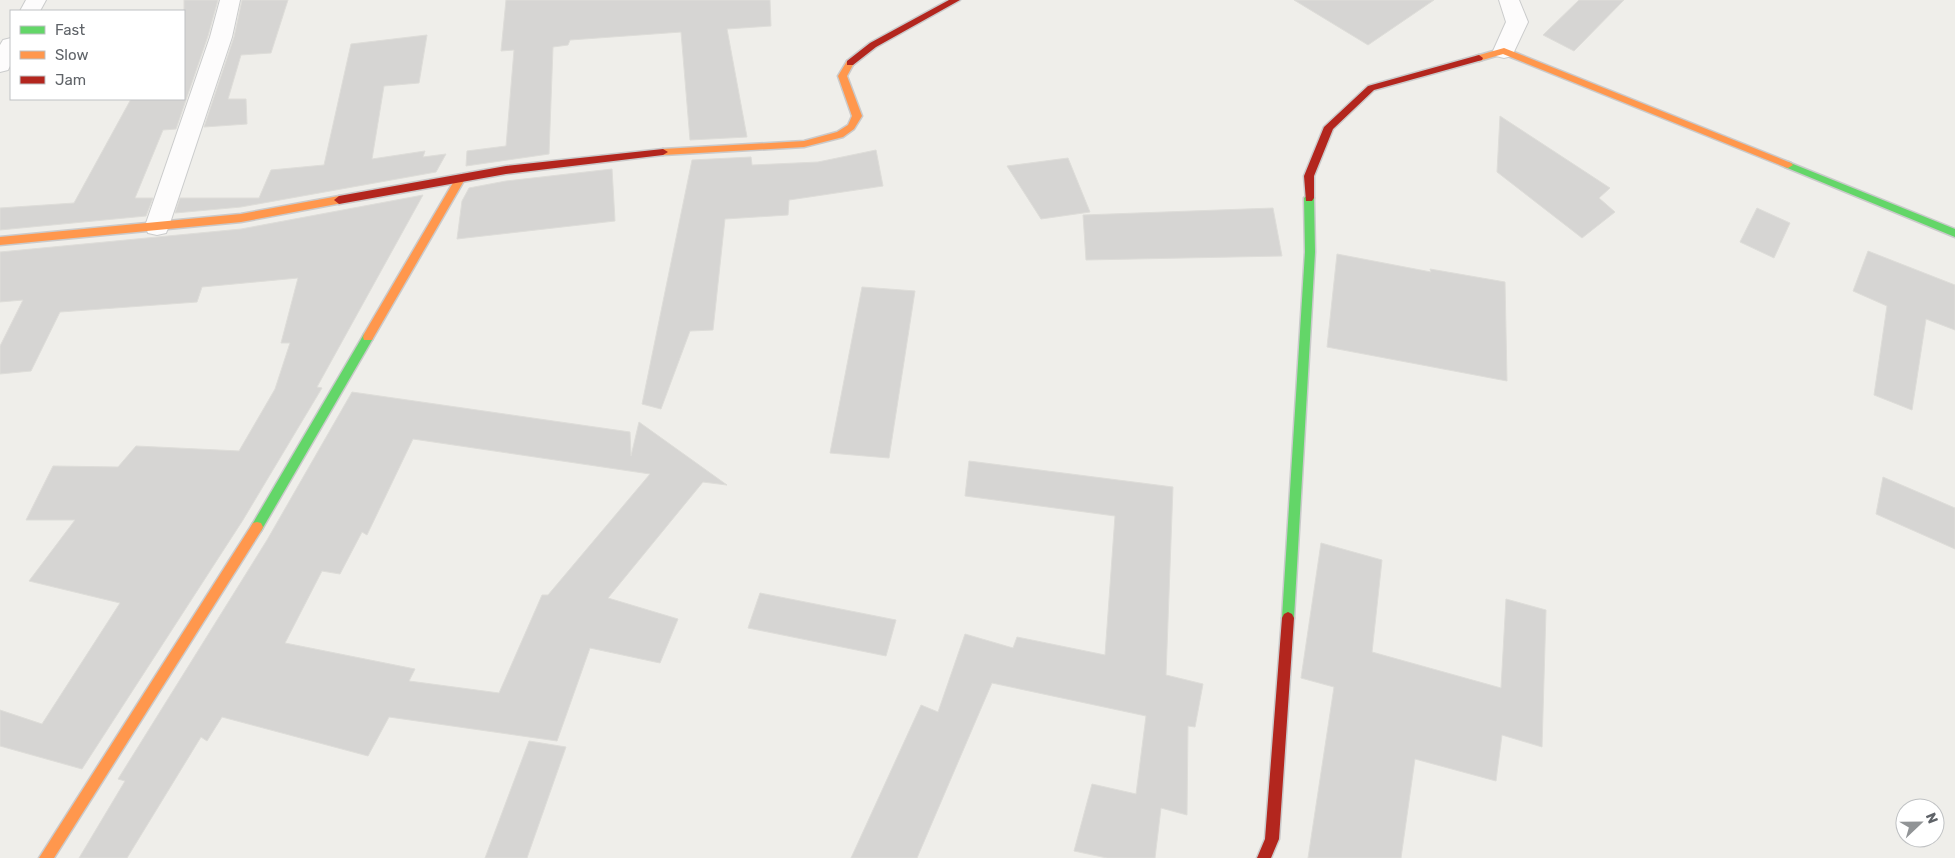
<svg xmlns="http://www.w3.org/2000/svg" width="1955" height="858" viewBox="0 0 1955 858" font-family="Rubik,sans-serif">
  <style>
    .building { fill: #d6d5d3; stroke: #deddd9; fill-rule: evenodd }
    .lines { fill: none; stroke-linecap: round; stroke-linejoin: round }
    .street-casing { stroke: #cbcccc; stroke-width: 2 }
    .fast-casing { stroke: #cacacb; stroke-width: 3 }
    .slow-casing { stroke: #cacacb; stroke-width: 3 }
    .jam-casing { stroke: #cacacb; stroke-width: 3 }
    .street { fill: #fdfcfc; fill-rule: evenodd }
    .fast { fill: #63d668; fill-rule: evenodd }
    .slow { fill: #ff974d; fill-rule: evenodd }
    .jam { fill: #b3261e; fill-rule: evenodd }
  </style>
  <rect width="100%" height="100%" fill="#efeeea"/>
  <g class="building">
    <path d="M 184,0 L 218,0 L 208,36 L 176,129 L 163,130 L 135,198 L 153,198 L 146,216 L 0,230 L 0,208 L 74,203 L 131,99 L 184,99 Z"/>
    <path d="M 242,0 L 288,0 L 271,53 L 241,55 L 228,99 L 246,99 L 247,124 L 204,127 L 234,37 Z"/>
    <path d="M 506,0 L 770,0 L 771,26 L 727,29 L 747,137 L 690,140 L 681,32 L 570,40 L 568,45 L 553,47 L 549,154 L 466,166 L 467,151 L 506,146 L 514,50 L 501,51 Z"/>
    <path d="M 1294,0 L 1434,0 L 1368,45 Z"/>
    <path d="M 1579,0 L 1624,0 L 1574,51 L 1543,35 Z"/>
    <path d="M 427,35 L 419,83 L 384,86 L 372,159 L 425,151 L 423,157 L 446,154 L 436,172 L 241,207 L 175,213 L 180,198 L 259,198 L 271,170 L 324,165 L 351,44 Z"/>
    <path d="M 1500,116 L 1610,188 L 1599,198 L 1615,212 L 1582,238 L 1497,172 Z"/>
    <path d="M 876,150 L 883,186 L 789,200 L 788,215 L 725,219 L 713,330 L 690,331 L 661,409 L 642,404 L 692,160 L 751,157 L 752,165 L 818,162 Z"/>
    <path d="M 1068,158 L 1090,212 L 1041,219 L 1007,166 Z"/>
    <path d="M 612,169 L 615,221 L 457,239 L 462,201 L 469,188 L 506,181 Z"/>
    <path d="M 423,195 L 317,387 L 322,388 L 243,520 L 82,769 L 0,746 L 0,710 L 42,724 L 120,603 L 29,581 L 75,520 L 26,520 L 53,466 L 118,467 L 136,446 L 239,451 L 275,389 L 290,343 L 281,343 L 298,278 L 202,287 L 197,302 L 60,312 L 31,371 L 0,374 L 0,346 L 23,300 L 0,302 L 0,252 L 241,229 Z"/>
    <path d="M 1273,208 L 1282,256 L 1086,260 L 1083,215 Z"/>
    <path d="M 1757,208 L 1790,223 L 1774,258 L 1740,242 Z"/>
    <path d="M 1868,251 L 1955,285 L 1955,330 L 1926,319 L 1912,410 L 1874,395 L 1887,306 L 1853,291 Z"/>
    <path d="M 1337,254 L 1431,272 L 1430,269 L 1505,282 L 1507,381 L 1327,347 Z"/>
    <path d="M 862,287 L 915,291 L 889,458 L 830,453 Z"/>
    <path d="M 352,392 L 630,432 L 631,456 L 639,422 L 727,485 L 703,482 L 608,598 L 678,619 L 660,663 L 590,648 L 557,741 L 389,717 L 368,756 L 222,717 L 207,741 L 201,737 L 127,858 L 79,858 L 125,781 L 118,779 L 267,540 ZM 413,439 L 650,474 L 548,595 L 542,595 L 499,693 L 409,681 L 415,669 L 285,643 L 322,571 L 340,574 L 362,532 L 367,535 Z"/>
    <path d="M 969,461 L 1173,487 L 1166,675 L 1203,684 L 1195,727 L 1188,726 L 1187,815 L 1161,808 L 1155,858 L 1107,858 L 1074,851 L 1092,784 L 1136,794 L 1146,716 L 992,683 L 917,858 L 851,858 L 921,705 L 938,712 L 965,634 L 1013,648 L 1017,637 L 1105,655 L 1115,516 L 965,496 Z"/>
    <path d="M 1883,477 L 1955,508 L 1955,549 L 1876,514 Z"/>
    <path d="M 1321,543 L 1382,560 L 1372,652 L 1501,688 L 1506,599 L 1546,610 L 1542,747 L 1502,735 L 1496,781 L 1415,759 L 1401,858 L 1308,858 L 1334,687 L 1301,678 Z"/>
    <path d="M 760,593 L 896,620 L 886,656 L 748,628 Z"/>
    <path d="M 529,741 L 566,747 L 527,858 L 485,858 Z"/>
  </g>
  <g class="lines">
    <g class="street-casing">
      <g id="street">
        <path d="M 26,0 L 46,0 L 40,11 L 20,11 Z"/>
        <path d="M 220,0 L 240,0 L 232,37 L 169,226 L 166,233 L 157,235 L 148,233 L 145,226 L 210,37 Z"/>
        <path d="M 1499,0 L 1519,0 L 1528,22 L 1512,56 L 1504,58 L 1496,56 L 1493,51 L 1506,22 Z"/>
        <path d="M 11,38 L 11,64 L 8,70 L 0,72 L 0,45 L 3,40 Z"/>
      </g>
    </g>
    <g class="fast-casing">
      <g id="fast">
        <path d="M 1788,162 L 1955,229 L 1955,237 L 1785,167 L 1783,165 Z"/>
        <path d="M 1309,194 L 1314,198 L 1315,252 L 1294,618 L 1292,622 L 1288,624 L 1284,622 L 1282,618 L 1305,252 L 1304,198 Z"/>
        <path d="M 368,333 L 373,337 L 372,340 L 261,531 L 257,532 L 253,531 L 251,527 L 253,523 L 364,334 Z"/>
      </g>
    </g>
    <g class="slow-casing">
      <g id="slow">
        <path d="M 1504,48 L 1791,163 L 1793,165 L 1788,168 L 1785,167 L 1503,54 L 1479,61 L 1475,58 L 1476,56 Z"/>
        <path d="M 850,60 L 854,63 L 847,76 L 862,116 L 854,129 L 843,137 L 804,147 L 663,155 L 658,152 L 663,149 L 804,141 L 837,132 L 848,125 L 852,116 L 838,76 L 847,61 Z"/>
        <path d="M 460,175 L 465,179 L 372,340 L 364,340 L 363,337 L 364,334 L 457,176 Z"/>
        <path d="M 339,196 L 342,197 L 344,200 L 342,203 L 241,222 L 0,245 L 0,237 L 241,214 Z"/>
        <path d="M 257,522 L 261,523 L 263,527 L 261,531 L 54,858 L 39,858 L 253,523 Z"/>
      </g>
    </g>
    <g class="jam-casing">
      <g id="jam">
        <path d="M 949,0 L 960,0 L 876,47 L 853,65 L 847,65 L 847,61 L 870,43 Z"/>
        <path d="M 1479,55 L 1483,58 L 1482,60 L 1374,90 L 1333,129 L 1314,176 L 1314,198 L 1312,201 L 1306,201 L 1304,176 L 1324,127 L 1368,86 Z"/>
        <path d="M 663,149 L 668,152 L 663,155 L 506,174 L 339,204 L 334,200 L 339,196 L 506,166 Z"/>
        <path d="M 1288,612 L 1292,614 L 1294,618 L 1279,839 L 1271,858 L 1257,858 L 1265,839 L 1282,618 L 1284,614 Z"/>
      </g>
    </g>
    <use href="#street" class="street"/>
    <use href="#fast" class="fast"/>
    <use href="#slow" class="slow"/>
    <use href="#jam" class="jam"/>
  </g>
  <rect x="10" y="10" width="175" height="90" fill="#ffffff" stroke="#bfc1c3"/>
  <rect x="20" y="26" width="25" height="8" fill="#63d668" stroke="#bfc1c3"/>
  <text x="55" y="35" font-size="15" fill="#5f6368">Fast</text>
  <rect x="20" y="51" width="25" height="8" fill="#ff974d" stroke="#bfc1c3"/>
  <text x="55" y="60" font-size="15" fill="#5f6368">Slow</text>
  <rect x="20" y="76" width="25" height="8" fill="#b3261e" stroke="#bfc1c3"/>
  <text x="55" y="85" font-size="15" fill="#5f6368">Jam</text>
  <g transform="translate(1920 823) rotate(68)"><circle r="24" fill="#ffffff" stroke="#bfc1c3"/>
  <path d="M0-4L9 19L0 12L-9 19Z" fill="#919496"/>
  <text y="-8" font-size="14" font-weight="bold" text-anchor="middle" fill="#5f6368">N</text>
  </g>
</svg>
